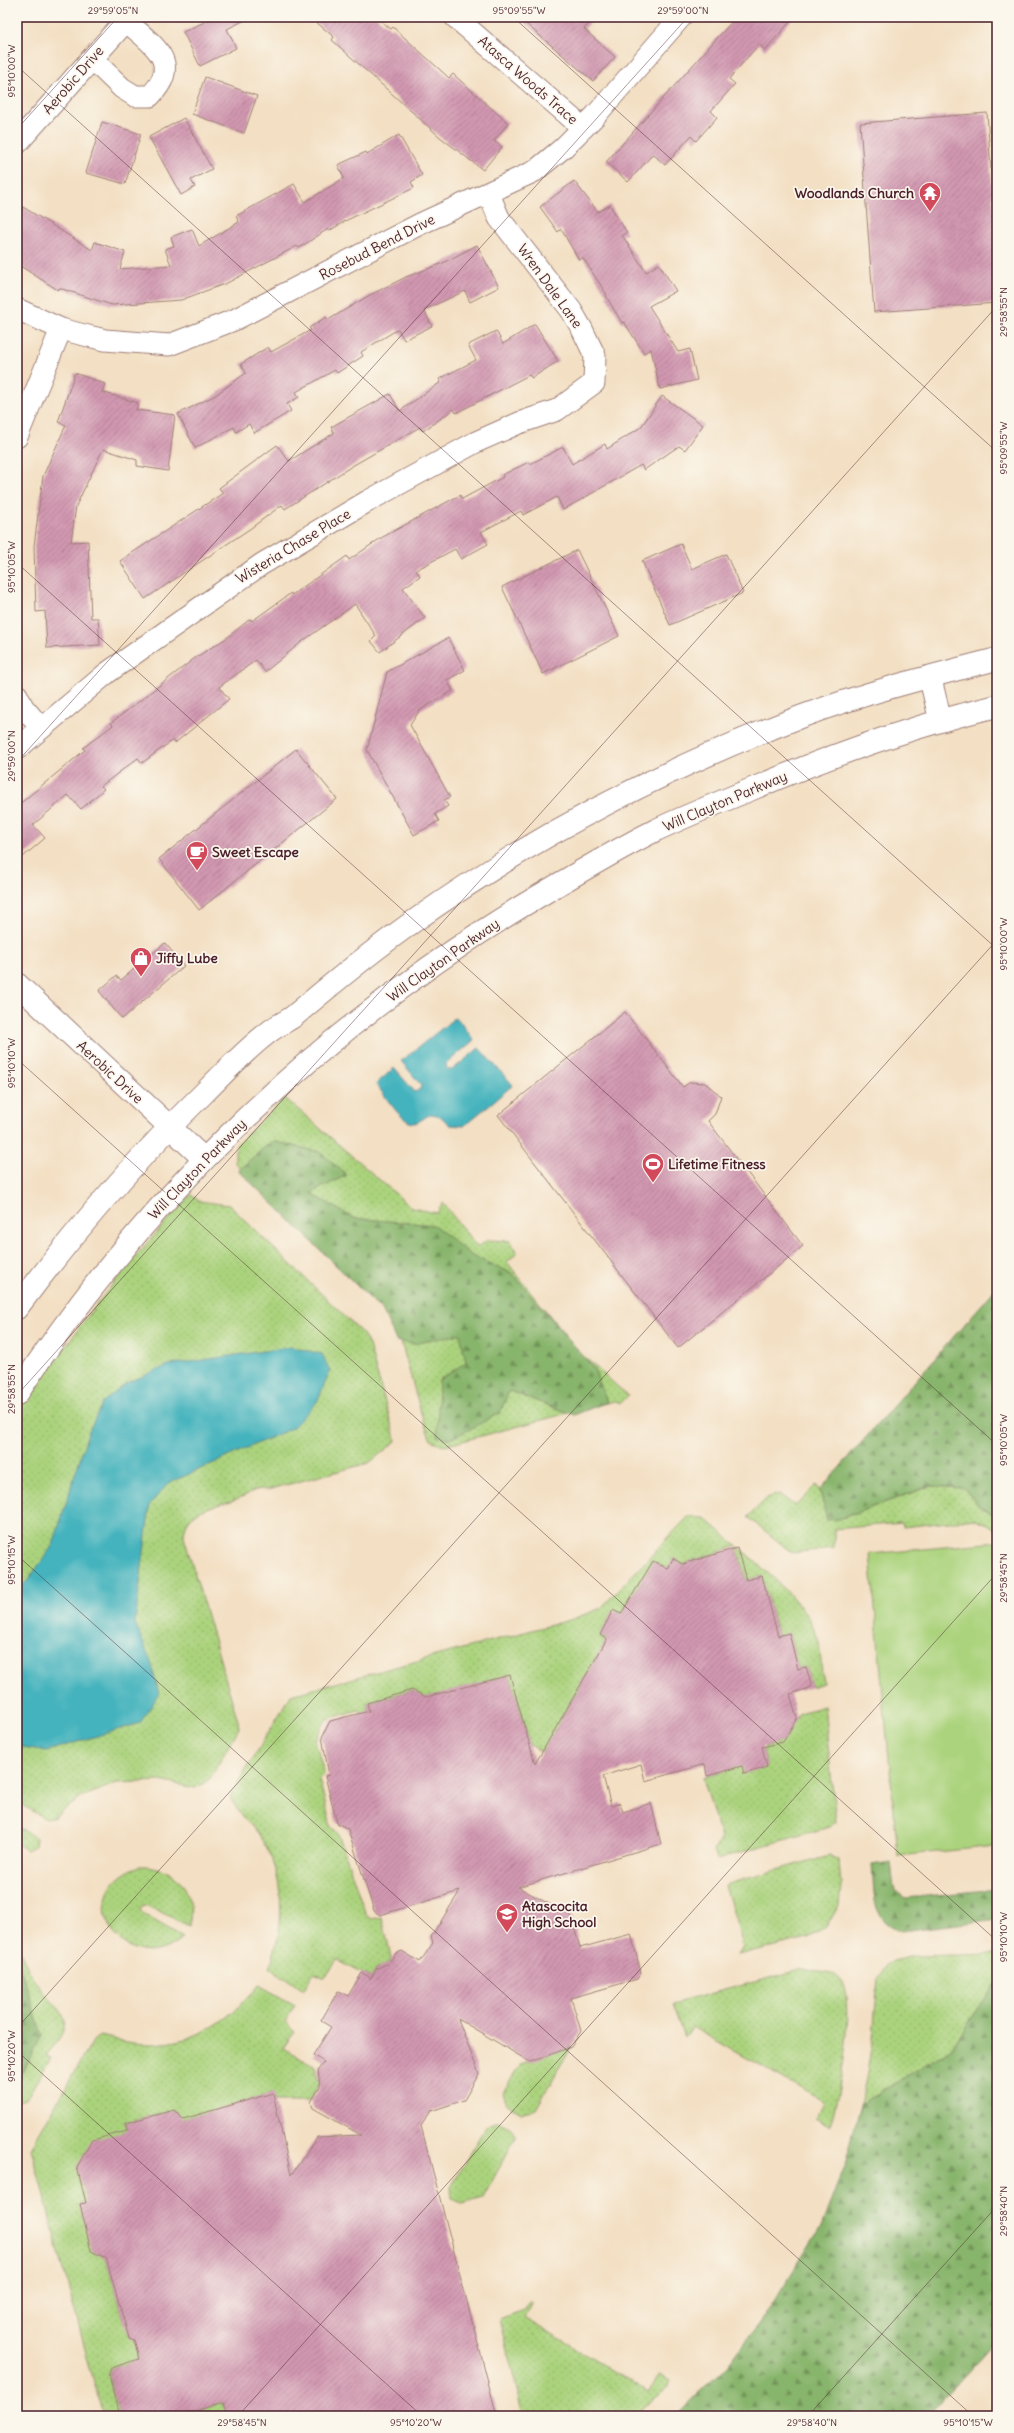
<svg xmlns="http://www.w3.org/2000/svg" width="1014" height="2433" viewBox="0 0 1014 2433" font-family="Delius,sans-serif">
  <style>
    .grass { fill: url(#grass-dots); stroke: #7a7954 }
    .forest { fill: url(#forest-firs); stroke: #696a4c }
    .garden { fill: #abd37d; stroke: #7a7954 }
    .water { fill: #44b3bd; stroke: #476974 }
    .building { fill: url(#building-hatch) }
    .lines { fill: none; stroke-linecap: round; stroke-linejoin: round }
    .minor-casing { stroke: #9e7f77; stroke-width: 23 }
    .tertiary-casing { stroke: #9e7f77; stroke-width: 24 }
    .secondary-casing { stroke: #9e7f77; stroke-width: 24 }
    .minor { stroke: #fff; stroke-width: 21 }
    .tertiary { stroke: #fff; stroke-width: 22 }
    .secondary { stroke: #fff; stroke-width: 22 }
    .ticks { fill: none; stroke: #4a1f2b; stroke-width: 1; stroke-opacity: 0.45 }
    .labels { text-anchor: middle; stroke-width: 3.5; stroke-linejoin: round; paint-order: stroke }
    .street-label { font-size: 14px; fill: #4a1f2b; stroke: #fbf7ec }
    .poi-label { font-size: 14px; font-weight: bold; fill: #4a1f2b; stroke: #fbf7ec; text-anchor: start }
    .neatline { fill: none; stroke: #4a1f2b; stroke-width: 1.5 }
    .ticks-label { font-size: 10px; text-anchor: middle; fill: #4a1f2b }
  </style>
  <defs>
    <pattern id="grass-dots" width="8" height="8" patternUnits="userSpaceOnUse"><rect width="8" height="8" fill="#abd37d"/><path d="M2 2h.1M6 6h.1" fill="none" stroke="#95b56c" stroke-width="1.8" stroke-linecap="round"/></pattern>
    <pattern id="forest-firs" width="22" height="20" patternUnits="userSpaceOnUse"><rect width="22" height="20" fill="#88b56c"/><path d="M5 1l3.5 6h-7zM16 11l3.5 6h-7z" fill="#719359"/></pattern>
    <pattern id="building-hatch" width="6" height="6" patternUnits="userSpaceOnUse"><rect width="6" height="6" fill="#d298b1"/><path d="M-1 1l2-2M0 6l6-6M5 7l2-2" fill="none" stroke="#ac7b90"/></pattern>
  </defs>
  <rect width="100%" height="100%" fill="#fbf7ec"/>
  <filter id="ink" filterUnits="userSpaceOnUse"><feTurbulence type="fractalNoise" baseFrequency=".025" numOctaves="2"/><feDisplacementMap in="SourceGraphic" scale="8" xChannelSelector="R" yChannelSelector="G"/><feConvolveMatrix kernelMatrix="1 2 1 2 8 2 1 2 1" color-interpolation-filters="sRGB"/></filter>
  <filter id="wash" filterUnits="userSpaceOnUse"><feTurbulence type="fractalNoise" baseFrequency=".012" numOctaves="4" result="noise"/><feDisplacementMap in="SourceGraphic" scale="16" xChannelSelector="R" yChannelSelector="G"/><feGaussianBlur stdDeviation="0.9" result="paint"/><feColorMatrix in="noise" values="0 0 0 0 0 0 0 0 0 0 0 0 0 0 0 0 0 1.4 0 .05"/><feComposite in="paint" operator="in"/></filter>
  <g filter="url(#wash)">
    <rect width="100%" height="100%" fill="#f3dfc3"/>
    <g class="grass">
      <path d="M 285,1098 L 412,1208 L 437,1213 L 443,1203 L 477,1247 L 488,1240 L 511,1241 L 517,1253 L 507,1262 L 579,1352 L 628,1396 L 620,1404 L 614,1401 L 455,1443 L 442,1445 L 431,1440 L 423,1420 L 394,1317 L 235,1163 L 235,1150 L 237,1144 Z"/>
      <path d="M 191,1194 L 199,1201 L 229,1205 L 363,1334 L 369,1345 L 396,1441 L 369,1463 L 267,1490 C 254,1487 251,1494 239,1498 C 218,1507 184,1507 184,1537 L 238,1721 L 239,1728 L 211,1777 L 207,1782 L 195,1788 L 160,1781 L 117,1783 L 82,1797 L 55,1817 L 46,1819 L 17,1802 L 17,1412 L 90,1313 L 128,1265 Z"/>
      <path d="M 816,1485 L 820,1490 L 827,1520 L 839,1519 L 931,1486 L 964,1488 L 977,1504 L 997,1517 L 997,1530 L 988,1524 L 975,1519 L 903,1527 L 902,1523 L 834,1529 L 834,1548 L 792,1553 L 748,1517 L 767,1498 L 779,1494 L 795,1506 Z"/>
      <path d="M 688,1517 L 705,1518 L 737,1546 L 682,1564 L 673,1558 L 668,1569 L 653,1561 L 621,1614 L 613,1611 L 600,1635 L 607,1639 L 542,1752 L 530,1745 L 511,1678 L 507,1676 L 420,1699 L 412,1690 L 367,1703 L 371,1718 L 359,1710 L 327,1719 L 315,1740 L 324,1773 L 319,1779 L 331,1827 L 338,1833 L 366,1915 L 371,1919 L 382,1917 L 391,1957 L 387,1968 L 377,1968 L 371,1978 L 337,1960 L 325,1978 L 314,1973 L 304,1990 L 269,1968 C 286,1924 286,1874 258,1834 C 248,1820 233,1811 231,1794 L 291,1695 L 573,1619 L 601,1608 Z"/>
      <path d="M 739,1547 C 766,1572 811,1606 819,1643 C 821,1656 821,1670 823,1683 L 812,1687 L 806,1667 L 798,1669 L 789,1633 L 778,1636 L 762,1576 L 746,1580 L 737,1548 Z"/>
      <path d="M 824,1706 L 836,1822 L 829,1827 L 717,1859 L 714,1850 L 721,1838 L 703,1778 L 742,1766 L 767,1767 L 763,1751 L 766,1746 L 783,1741 L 800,1713 Z"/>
      <path d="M 17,1826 L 36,1838 L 35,1846 L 27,1850 L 17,1844 Z"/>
      <path d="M 829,1855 L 839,1860 L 841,1886 L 839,1905 L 826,1928 L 808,1938 L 737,1955 L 743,1946 L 725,1885 Z"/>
      <path d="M 140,1866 C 175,1865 197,1891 189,1926 L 146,1905 L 142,1906 L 140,1909 L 143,1914 L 183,1937 C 126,1988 65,1892 140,1866 Z"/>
      <path d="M 17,1940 C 28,1976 36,1983 60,2010 C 63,2014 66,2023 64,2028 C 62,2037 52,2048 46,2056 L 51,2058 L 26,2099 L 17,2101 Z"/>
      <path d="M 997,1954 L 997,1981 L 951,2049 L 861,2104 L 873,2038 L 878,1977 L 884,1968 L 893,1961 L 913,1956 Z"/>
      <path d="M 799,1970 C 814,1971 829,1969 840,1979 C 859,1995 838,2104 830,2126 L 815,2118 L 823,2101 L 692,2027 L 684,2038 L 672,2004 Z"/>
      <path d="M 259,1985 L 295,2005 L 285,2022 L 295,2031 L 283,2048 L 316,2067 L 317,2077 L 320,2082 L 309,2101 L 275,2101 L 271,2094 L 180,2120 L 174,2110 L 125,2122 L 129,2140 L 92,2201 L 81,2204 L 104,2251 L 129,2337 L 134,2340 L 139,2359 L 111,2368 L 109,2374 L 119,2416 L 103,2416 L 31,2148 L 92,2041 L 100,2036 C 111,2038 122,2042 133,2043 C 187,2049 225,2026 259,1985 Z"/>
      <path d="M 571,2047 L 536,2109 L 521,2113 L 507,2104 L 503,2092 L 521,2064 Z"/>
      <path d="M 498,2121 L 511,2128 L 516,2137 L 483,2198 L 463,2204 L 452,2199 L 451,2187 L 487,2125 Z"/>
      <path d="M 531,2302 L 533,2303 L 524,2318 L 648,2392 L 659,2375 L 670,2381 L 669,2387 L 634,2416 L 524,2416 L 499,2319 L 524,2310 Z"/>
      <path d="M 223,2403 L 226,2416 L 175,2416 Z"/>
    </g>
    <g class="forest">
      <path d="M 272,1141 L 320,1152 L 347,1175 L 311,1193 L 353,1218 L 434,1225 L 472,1256 L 512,1273 L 594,1369 L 607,1402 L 574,1415 L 509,1391 L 500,1413 L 451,1439 L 437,1436 L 439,1380 L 466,1362 L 460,1334 L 414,1344 L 396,1341 L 383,1311 L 238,1170 Z"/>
      <path d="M 997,1287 L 997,1517 L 977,1504 L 964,1488 L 930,1486 L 839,1519 L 827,1520 L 820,1490 Z"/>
      <path d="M 891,1862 L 894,1889 L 906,1898 L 997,1889 L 997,1919 L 902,1931 C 870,1920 875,1894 872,1865 Z"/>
      <path d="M 17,1958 L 42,2035 L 17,2083 Z"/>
      <path d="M 997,1981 L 997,2340 L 927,2416 L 676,2416 L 728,2365 L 762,2320 L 821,2227 L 845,2164 L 861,2104 L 951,2049 Z"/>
    </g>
    <path class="garden" d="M 997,1542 L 997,1846 L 898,1856 L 870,1554 Z"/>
    <g class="water">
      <path d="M 456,1017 L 474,1040 L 446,1064 L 447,1069 L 452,1070 L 479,1048 L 513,1085 L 464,1126 L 450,1125 L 441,1117 L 433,1114 C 426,1115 420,1123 413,1123 C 401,1122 383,1093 376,1084 L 394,1068 L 415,1092 L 420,1089 L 421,1085 L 401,1061 Z"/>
      <path d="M 291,1347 L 322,1354 L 330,1371 L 317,1402 L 292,1428 L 169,1483 L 150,1504 L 135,1623 L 151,1662 L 159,1694 L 140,1723 L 47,1751 L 17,1746 L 17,1591 L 29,1579 L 53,1545 L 88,1433 L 103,1402 L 127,1383 L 169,1365 Z"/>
    </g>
    <g id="blocks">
      <g class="building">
        <path d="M 215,17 L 251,17 L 227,29 L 236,48 L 200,66 L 183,32 Z"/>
        <path d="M 310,17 L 376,17 L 391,29 L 393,27 L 449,78 L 453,74 L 508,123 L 494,141 L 502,147 L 483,170 L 440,137 L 332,40 L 334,37 Z"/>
        <path d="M 518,17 L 595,17 L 584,29 L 615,57 L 593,81 Z"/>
        <path d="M 736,17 L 794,17 L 765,50 L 759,44 L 729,79 L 735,84 L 711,111 L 717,117 L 696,141 L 691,136 L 665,165 L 653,154 L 628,182 L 606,162 Z"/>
        <path d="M 205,77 L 257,96 L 244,133 L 192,114 Z"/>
        <path d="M 987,113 L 997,256 L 997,303 L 874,312 L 860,123 Z"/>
        <path d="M 184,118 L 212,169 L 191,180 L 195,187 L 181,195 L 149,137 Z"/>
        <path d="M 102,122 L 141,134 L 125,184 L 86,173 Z"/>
        <path d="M 399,135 L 422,175 L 411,182 L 414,188 L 347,220 L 329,231 L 328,229 L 299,248 L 297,246 L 227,283 L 181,300 L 112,305 L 59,288 L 58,290 L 17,264 L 17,216 L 23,207 L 92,250 L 95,242 L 125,252 L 120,269 L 171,265 L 165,249 L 174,246 L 171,237 L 192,229 L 199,246 L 239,222 L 236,216 L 294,184 L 305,202 L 344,178 L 338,165 L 366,152 L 367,154 Z"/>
        <path d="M 574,181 L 598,212 L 610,205 L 627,233 L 622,235 L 646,272 L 659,264 L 676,291 L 649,306 L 678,352 L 690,349 L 697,380 L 660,389 L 651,349 L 644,353 L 624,322 L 622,323 L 606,296 L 607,295 L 583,258 L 579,260 L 561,229 L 558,232 L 540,207 Z"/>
        <path d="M 477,245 L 499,287 L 470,302 L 465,291 L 424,310 L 432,326 L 404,340 L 398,329 L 361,352 L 363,356 L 337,373 L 335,370 L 296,392 L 299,397 L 287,404 L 291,411 L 254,433 L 249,424 L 236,432 L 234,427 L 195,448 L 178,414 L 214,396 L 246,373 L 241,364 L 268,347 L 271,352 L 311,330 L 309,328 L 326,317 L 328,320 L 370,295 L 406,277 L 443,263 Z"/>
        <path d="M 535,324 L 558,361 L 532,378 L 529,375 L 456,413 L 454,409 L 423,431 L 420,427 L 352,466 L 285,509 L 282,505 L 251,528 L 145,599 L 120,561 L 223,493 L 219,488 L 277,445 L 289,461 L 334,433 L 331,427 L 390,394 L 400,411 L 441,382 L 439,379 L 476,360 L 468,345 L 496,331 L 503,344 Z"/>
        <path d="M 75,373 L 105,384 L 102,392 L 138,403 L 136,410 L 175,415 L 168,471 L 137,466 L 137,460 L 103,449 L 76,506 L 71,542 L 88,541 L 91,618 L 98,618 L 100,645 L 47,648 L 45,611 L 36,612 L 34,546 L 43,476 L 66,425 L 58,422 Z"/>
        <path d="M 662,396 L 703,425 L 685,450 L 679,446 L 644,470 L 641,465 L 563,510 L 557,497 L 523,515 L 521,511 L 481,532 L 488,544 L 461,559 L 455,549 L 416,570 L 420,576 L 403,588 L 425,618 L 380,652 L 371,641 L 376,636 L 355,604 L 300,643 L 265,672 L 256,660 L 219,687 L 229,699 L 175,743 L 173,740 L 142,763 L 138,758 L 101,786 L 104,789 L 81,809 L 68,795 L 33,825 L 45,838 L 17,862 L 17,806 L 85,750 L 83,748 L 113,725 L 111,723 L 195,658 L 228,637 L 250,619 L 252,621 L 291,593 L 292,595 L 347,556 L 349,560 L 381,538 L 460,495 L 462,499 L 503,477 L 502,475 L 529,462 L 530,464 L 563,447 L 572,464 L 605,444 L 607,449 L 641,427 Z"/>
        <path d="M 681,544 L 692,569 L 726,554 L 743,593 L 670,625 L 642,561 Z"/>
        <path d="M 577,550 L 619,636 L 543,674 L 502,587 Z"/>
        <path d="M 448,638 L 465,670 L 447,680 L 453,691 L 420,710 L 410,725 L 450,797 L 444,800 L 448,806 L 435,814 L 439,821 L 414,835 L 367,750 L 387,672 Z"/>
        <path d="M 296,749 L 337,799 L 199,910 L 159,859 Z"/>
        <path d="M 165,943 L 184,966 L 122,1019 L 99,991 L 116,976 L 121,980 Z"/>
        <path d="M 625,1012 L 683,1087 L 690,1082 L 705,1083 L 721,1096 L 715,1114 L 708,1121 L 803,1246 L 678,1348 L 498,1115 Z"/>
        <path d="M 737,1548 L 746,1580 L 762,1576 L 778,1636 L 789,1633 L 798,1669 L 806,1667 L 812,1687 L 790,1694 L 797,1718 L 783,1742 L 762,1747 L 767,1767 L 744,1774 L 742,1766 L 707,1776 L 705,1764 L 645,1781 L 641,1764 L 603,1776 L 611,1806 L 620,1803 L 623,1812 L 651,1803 L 661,1844 L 518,1887 L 571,1916 L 580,1948 L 631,1934 L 641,1973 L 637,1979 L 571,1998 L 581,2031 L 571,2047 L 530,2062 L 458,2019 L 479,2074 L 464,2100 L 431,2111 L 421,2126 L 497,2416 L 226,2416 L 223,2403 L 175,2416 L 119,2416 L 109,2374 L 111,2368 L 139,2359 L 134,2340 L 129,2338 L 106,2258 L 91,2251 L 80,2204 L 86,2203 L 77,2167 L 92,2140 L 127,2131 L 125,2123 L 174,2110 L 183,2119 L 273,2093 L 291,2175 L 317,2137 L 361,2135 L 313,2108 L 311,2102 L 320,2087 L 318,2070 L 324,2062 L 313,2055 L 331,2027 L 321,2021 L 338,1991 L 348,1996 L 362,1973 L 371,1978 L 377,1968 L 389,1963 L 395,1954 L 402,1951 L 420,1962 L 433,1943 L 431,1937 L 460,1891 L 380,1915 L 374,1911 L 348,1829 L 337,1823 L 325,1776 L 329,1775 L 322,1737 L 330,1721 L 369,1711 L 367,1703 L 412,1690 L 426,1697 L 510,1675 L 535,1764 L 607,1639 L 600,1635 L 613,1610 L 621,1614 L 653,1561 L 668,1569 L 673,1558 L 682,1564 Z"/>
      </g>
    </g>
  </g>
  <g filter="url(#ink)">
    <use href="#blocks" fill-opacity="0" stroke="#9e7f77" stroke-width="1"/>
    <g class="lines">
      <g class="minor-casing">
        <g id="minor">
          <path d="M 455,17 L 583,128"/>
          <path d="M 92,59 L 122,88 L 135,96 L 150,96 C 184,62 151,44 126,21"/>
          <path d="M 17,309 L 61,329 L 80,334 L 105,340 L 169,345 L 234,320 L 420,224 L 535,171 L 563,148 L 595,116 L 681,17"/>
          <path d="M 17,437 L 61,329"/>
          <path d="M 17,695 L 23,707 L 41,728"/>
          <path d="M 17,749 L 107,673 L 262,564 L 368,501 L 476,442 L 519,423 L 557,410 L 594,383 L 595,356 L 582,329 L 571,310 L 499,218 L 489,194"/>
        </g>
      </g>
      <g class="tertiary-casing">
        <g id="tertiary">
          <path d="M 17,143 L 129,17"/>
          <path d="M 17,984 L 203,1158"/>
        </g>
      </g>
      <g class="secondary-casing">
        <g id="secondary">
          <path d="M 930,677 L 940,719"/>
          <path d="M 17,1308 C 74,1232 135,1160 203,1094 C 224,1073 245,1050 269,1032 C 276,1026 286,1022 294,1016 C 334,982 374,949 417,919 C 535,836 666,768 800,717 C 864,693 931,676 997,659"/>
          <path d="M 17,1394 C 146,1195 320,1030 522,906 C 566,880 610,853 656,830 C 688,815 720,802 752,789 C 832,755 912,726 997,706"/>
        </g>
      </g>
      <use href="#minor" class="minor"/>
      <use href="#tertiary" class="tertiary"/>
      <use href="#secondary" class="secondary"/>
    </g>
  </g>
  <path class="ticks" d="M 513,17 L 997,452M 17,66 L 997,949M 17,129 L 118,17M 17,563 L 997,1445M 17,762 L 688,17M 17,1059 L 997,1941M 17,1395 L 997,306M 17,1555 L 973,2416M 17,2028 L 997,940M 17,2051 L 422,2416M 238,2416 L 997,1573M 808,2416 L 997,2206"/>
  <defs>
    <g id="temple-pin" transform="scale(1.15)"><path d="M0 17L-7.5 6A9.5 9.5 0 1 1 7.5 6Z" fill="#d1495b" stroke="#fbf7ec"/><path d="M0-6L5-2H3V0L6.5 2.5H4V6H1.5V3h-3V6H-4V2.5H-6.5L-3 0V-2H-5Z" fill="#fff"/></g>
    <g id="cafe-pin" transform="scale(1.15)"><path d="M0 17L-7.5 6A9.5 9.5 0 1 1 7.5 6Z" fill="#d1495b" stroke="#fbf7ec"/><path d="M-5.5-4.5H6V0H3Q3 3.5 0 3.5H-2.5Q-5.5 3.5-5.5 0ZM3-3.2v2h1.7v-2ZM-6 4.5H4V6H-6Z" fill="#fff"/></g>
    <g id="shop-pin" transform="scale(1.15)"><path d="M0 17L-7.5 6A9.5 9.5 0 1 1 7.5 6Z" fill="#d1495b" stroke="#fbf7ec"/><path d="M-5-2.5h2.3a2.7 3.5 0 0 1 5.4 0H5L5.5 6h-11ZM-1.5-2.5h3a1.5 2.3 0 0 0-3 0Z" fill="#fff"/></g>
    <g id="stadium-pin" transform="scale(1.15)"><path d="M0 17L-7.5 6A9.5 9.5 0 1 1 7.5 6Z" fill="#d1495b" stroke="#fbf7ec"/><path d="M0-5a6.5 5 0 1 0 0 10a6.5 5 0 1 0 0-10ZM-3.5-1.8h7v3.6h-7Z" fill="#fff"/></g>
    <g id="school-pin" transform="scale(1.15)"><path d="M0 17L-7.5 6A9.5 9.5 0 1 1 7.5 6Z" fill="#d1495b" stroke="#fbf7ec"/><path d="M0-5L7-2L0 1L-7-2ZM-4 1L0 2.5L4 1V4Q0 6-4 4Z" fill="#fff"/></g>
  </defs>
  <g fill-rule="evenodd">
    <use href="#temple-pin" x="930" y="193"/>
    <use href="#cafe-pin" x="197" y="852"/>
    <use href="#shop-pin" x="141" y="958"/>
    <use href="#stadium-pin" x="653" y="1164"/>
    <use href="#school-pin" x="507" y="1914"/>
  </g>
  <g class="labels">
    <g class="street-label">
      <text transform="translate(73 80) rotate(-49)" y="5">Aerobic Drive</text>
      <text transform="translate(528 80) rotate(41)" y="5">Atasca Woods Trace</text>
      <text transform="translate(377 247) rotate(-27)" y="5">Rosebud Bend Drive</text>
      <text transform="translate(550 286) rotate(54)" y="5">Wren Dale Lane</text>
      <text transform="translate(293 546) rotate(-31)" y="5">Wisteria Chase Place</text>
      <text transform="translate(725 801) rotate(-23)" y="5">Will Clayton Parkway</text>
      <text transform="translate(443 960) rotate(-35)" y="5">Will Clayton Parkway</text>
      <text transform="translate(110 1072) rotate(43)" y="5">Aerobic Drive</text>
      <text transform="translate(197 1169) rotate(-46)" y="5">Will Clayton Parkway</text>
    </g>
    <g class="poi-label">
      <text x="914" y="198" text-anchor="end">Woodlands Church</text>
      <text x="212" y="857">Sweet Escape</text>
      <text x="156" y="963">Jiffy Lube</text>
      <text x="668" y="1169">Lifetime Fitness</text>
      <text x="522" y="1911">Atascocita<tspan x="522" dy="16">High School</tspan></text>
    </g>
  </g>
  <rect width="1014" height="2433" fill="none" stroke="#fbf7ec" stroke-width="44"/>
  <rect x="22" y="22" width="970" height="2389" class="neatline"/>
  <g class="ticks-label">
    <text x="113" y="14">29°59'05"N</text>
    <text x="519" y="14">95°09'55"W</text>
    <text x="683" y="14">29°59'00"N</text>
    <text transform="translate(11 71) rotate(-90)" y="4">95°10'00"W</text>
    <text transform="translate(1003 312) rotate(-90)" y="4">29°58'55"N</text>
    <text transform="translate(1003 448) rotate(-90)" y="4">95°09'55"W</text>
    <text transform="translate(11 567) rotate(-90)" y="4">95°10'05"W</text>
    <text transform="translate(11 756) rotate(-90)" y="4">29°59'00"N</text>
    <text transform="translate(1003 944) rotate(-90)" y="4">95°10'00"W</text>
    <text transform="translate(11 1063) rotate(-90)" y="4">95°10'10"W</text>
    <text transform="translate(11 1389) rotate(-90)" y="4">29°58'55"N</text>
    <text transform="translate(1003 1440) rotate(-90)" y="4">95°10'05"W</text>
    <text transform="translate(11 1560) rotate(-90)" y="4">95°10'15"W</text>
    <text transform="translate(1003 1578) rotate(-90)" y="4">29°58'45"N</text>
    <text transform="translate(1003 1937) rotate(-90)" y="4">95°10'10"W</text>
    <text transform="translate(11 2056) rotate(-90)" y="4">95°10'20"W</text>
    <text transform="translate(1003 2211) rotate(-90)" y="4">29°58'40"N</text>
    <text x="242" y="2426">29°58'45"N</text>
    <text x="416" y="2426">95°10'20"W</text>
    <text x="812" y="2426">29°58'40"N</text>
    <text x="968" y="2426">95°10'15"W</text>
  </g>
</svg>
